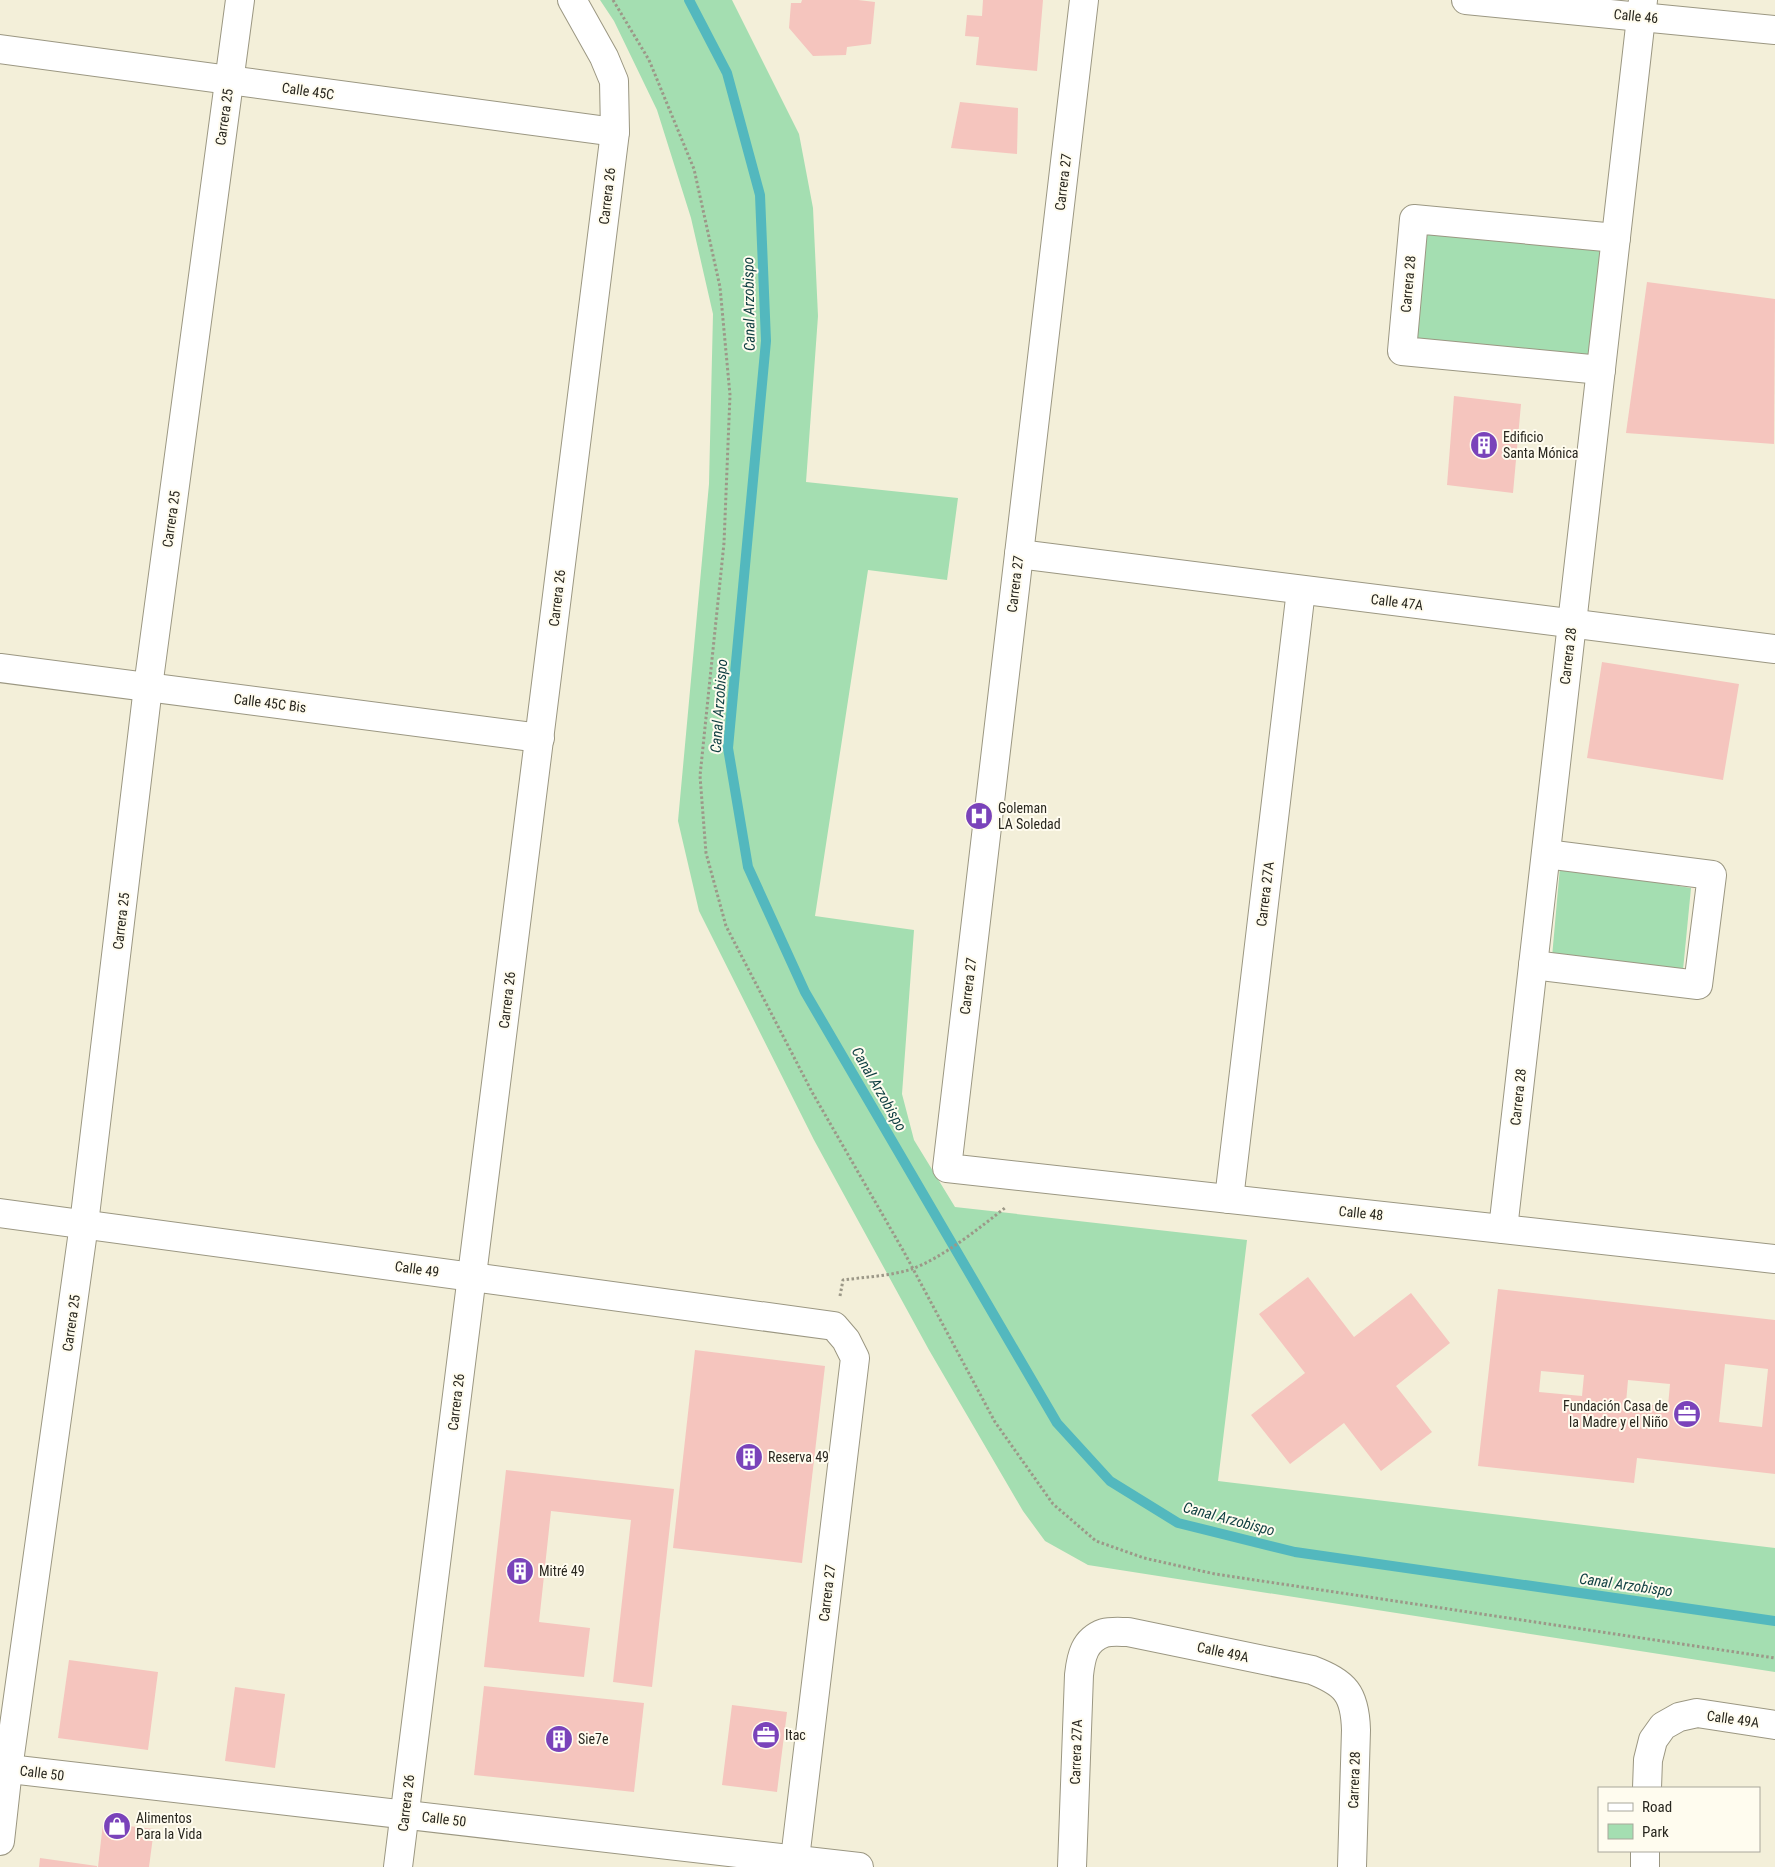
<svg xmlns="http://www.w3.org/2000/svg" width="1775" height="1867" viewBox="0 0 1775 1867" font-family="'Roboto Condensed',sans-serif">
  <style>
    .green { fill: #a4deb1 }
    .lines { fill: none; stroke-linecap: round; stroke-linejoin: round }
    .stream { stroke: #53b8be; stroke-width: 10 }
    .building { fill: #f5c5be; fill-rule: evenodd }
    .minor-casing { stroke: #9b9782; stroke-width: 30 }
    .path { stroke: #9c9888; stroke-width: 3; stroke-dasharray: 2.5 2.5; stroke-linecap: butt }
    .minor { stroke: #fff; stroke-width: 28 }
    .labels { text-anchor: middle; stroke-width: 4; stroke-linejoin: round; paint-order: stroke }
    .street-label { font-size: 14px; fill: #29271f; stroke: #fffcef }
    .poi-label { font-size: 14px; fill: #29271f; stroke: #fffcef; text-anchor: start }
    .water-label { font-size: 15px; font-style: italic; fill: #0e3e41; stroke: #fffcef }
  </style>
  <rect width="100%" height="100%" fill="#f3efd9"/>
  <g class="green">
    <path d="M 600,0 L 732,0 L 799,134 L 813,208 L 818,316 L 806,482 L 958,498 L 947,580 L 868,570 L 815,916 L 914,930 L 902,1094 L 914,1140 L 955,1207 L 1247,1240 L 1218,1481 L 1775,1548 L 1775,1672 L 1088,1565 L 1045,1541 L 1023,1511 L 929,1350 L 814,1140 L 699,911 L 678,821 L 709,484 L 713,314 L 691,218 L 657,110 L 614,21 Z"/>
    <path d="M 1414,219 L 1616,238 L 1601,370 L 1402,351 Z"/>
    <path d="M 1560,867 L 1691,888 L 1683,970 L 1552,957 Z"/>
  </g>
  <g class="lines">
    <path class="stream" d="M 689,0 L 727,73 L 760,195 L 766,341 L 728,748 L 748,867 L 805,992 L 1057,1423 L 1110,1481 L 1178,1523 L 1295,1552 L 1775,1621"/>
  </g>
  <g class="building">
    <path d="M 802,0 L 858,0 L 875,2 L 871,44 L 847,47 L 846,55 L 813,56 L 789,28 L 791,3 L 801,3 Z"/>
    <path d="M 983,0 L 1043,0 L 1037,71 L 976,65 L 979,37 L 965,36 L 967,15 L 982,16 Z"/>
    <path d="M 960,102 L 1018,108 L 1017,154 L 951,148 Z"/>
    <path d="M 1647,282 L 1775,299 L 1774,444 L 1626,433 Z"/>
    <path d="M 1454,396 L 1521,404 L 1513,493 L 1447,485 Z"/>
    <path d="M 1602,662 L 1739,684 L 1723,780 L 1587,758 Z"/>
    <path d="M 1308,1277 L 1354,1337 L 1411,1293 L 1450,1343 L 1396,1386 L 1432,1432 L 1381,1471 L 1344,1423 L 1290,1464 L 1251,1415 L 1305,1373 L 1259,1314 Z"/>
    <path d="M 1498,1289 L 1775,1320 L 1775,1474 L 1637,1458 L 1634,1483 L 1478,1466 ZM 1725,1364 L 1768,1369 L 1762,1427 L 1719,1422 ZM 1541,1371 L 1584,1375 L 1582,1396 L 1539,1392 ZM 1628,1380 L 1670,1384 L 1668,1406 L 1626,1403 Z"/>
    <path d="M 695,1350 L 825,1366 L 802,1563 L 673,1548 Z"/>
    <path d="M 506,1470 L 674,1489 L 652,1687 L 613,1682 L 631,1520 L 551,1511 L 539,1622 L 590,1628 L 584,1677 L 484,1667 Z"/>
    <path d="M 69,1660 L 158,1672 L 148,1750 L 58,1738 Z"/>
    <path d="M 484,1686 L 644,1703 L 634,1792 L 474,1775 Z"/>
    <path d="M 235,1687 L 285,1694 L 275,1768 L 225,1761 Z"/>
    <path d="M 732,1705 L 787,1712 L 777,1792 L 722,1785 Z"/>
    <path d="M 103,1823 L 154,1829 L 149,1867 L 98,1867 Z"/>
    <path d="M 40,1858 L 97,1866 L 97,1867 L 39,1867 Z"/>
  </g>
  <g class="lines">
    <g class="minor-casing">
      <g id="minor">
        <path d="M 1084,0 L 947,1168 L 1775,1259"/>
        <path d="M 1466,0 L 1775,30"/>
        <path d="M 0,49 L 615,132"/>
        <path d="M 1601,370 L 1402,351 L 1414,219 L 1616,238"/>
        <path d="M 1019,554 L 1775,649"/>
        <path d="M 0,668 L 540,738"/>
        <path d="M 1533,965 L 1698,985 L 1712,875 L 1546,854"/>
        <path d="M 1229,1199 L 1301,590"/>
        <path d="M 0,1213 L 834,1326 L 846,1340 L 855,1358 L 794,1867"/>
        <path d="M 1503,1229 L 1643,0"/>
        <path d="M 0,1768 L 859,1867"/>
        <path d="M 1647,1788 L 1648,1760 L 1653,1740 L 1663,1726 L 1679,1717 L 1697,1713 L 1775,1725"/>
        <path d="M 0,1841 L 8,1769 L 84,1224 L 148,687 L 240,0"/>
        <path d="M 398,1867 L 615,132 L 614,81 L 604,57 L 572,0"/>
        <path d="M 1072,1867 L 1079,1675 C 1081,1657 1084,1640 1104,1633 C 1111,1631 1121,1632 1128,1632 L 1312,1670 C 1345,1683 1355,1693 1356,1730 L 1352,1867"/>
        <path d="M 1645,1867 L 1645,1851"/>
      </g>
    </g>
    <g class="path">
      <path d="M 613,0 L 649,60 L 694,169 L 720,287 L 730,395 L 724,543 L 700,776 L 706,853 L 726,926 L 812,1092 L 904,1252 L 995,1422 L 1053,1504 L 1096,1541 L 1144,1558 L 1215,1574 L 1775,1658"/>
      <path d="M 840,1296 L 843,1280 C 865,1277 891,1276 912,1269 C 942,1258 981,1227 1006,1207"/>
    </g>
    <use href="#minor" class="minor"/>
  </g>
  <defs>
    <g id="building-disc" transform="scale(1.4375)"><circle r="9.5" fill="#7a43ba" stroke="#fffcef"/><path d="M-4-6H4V6H1V3H-1V6H-4ZM-2.5-4.3h1.7v1.8h-1.7ZM.8-4.3h1.7v1.8H.8ZM-2.5-1h1.7V.8h-1.7ZM.8-1h1.7V.8H.8Z" fill="#fff"/></g>
    <g id="hospital-disc" transform="scale(1.4375)"><circle r="9.5" fill="#7a43ba" stroke="#fffcef"/><path d="M-5-5h3v3.5h4V-5h3V5h-3V1.5h-4V5h-3Z" fill="#fff"/></g>
    <g id="office-disc" transform="scale(1.4375)"><circle r="9.5" fill="#7a43ba" stroke="#fffcef"/><path d="M-6-3h4V-5.5h4V-3h4V5H-6ZM-1-4.5V-3h2v-1.5ZM-6 0V1H6V0Z" fill="#fff"/></g>
    <g id="shop-disc" transform="scale(1.4375)"><circle r="9.5" fill="#7a43ba" stroke="#fffcef"/><path d="M-5-2.5h2.3a2.7 3.5 0 0 1 5.4 0H5L5.5 6h-11ZM-1.5-2.5h3a1.5 2.3 0 0 0-3 0Z" fill="#fff"/></g>
  </defs>
  <g fill-rule="evenodd">
    <use href="#building-disc" x="1484" y="445"/>
    <use href="#hospital-disc" x="979" y="816"/>
    <use href="#office-disc" x="1687" y="1414"/>
    <use href="#building-disc" x="749" y="1457"/>
    <use href="#building-disc" x="520" y="1571"/>
    <use href="#office-disc" x="766" y="1735"/>
    <use href="#building-disc" x="559" y="1739"/>
    <use href="#shop-disc" x="117" y="1826"/>
  </g>
  <g class="labels">
    <g class="street-label">
      <text transform="translate(1636 16) rotate(6)" y="5">Calle 46</text>
      <text transform="translate(308 91) rotate(8)" y="5">Calle 45C</text>
      <text transform="translate(224 117) rotate(-82)" y="5">Carrera 25</text>
      <text transform="translate(1063 182) rotate(-83)" y="5">Carrera 27</text>
      <text transform="translate(607 196) rotate(-83)" y="5">Carrera 26</text>
      <text transform="translate(1408 284) rotate(-85)" y="5">Carrera 28</text>
      <text transform="translate(171 519) rotate(-82)" y="5">Carrera 25</text>
      <text transform="translate(1015 584) rotate(-83)" y="5">Carrera 27</text>
      <text transform="translate(557 598) rotate(-83)" y="5">Carrera 26</text>
      <text transform="translate(1397 602) rotate(7)" y="5">Calle 47A</text>
      <text transform="translate(1568 656) rotate(-83)" y="5">Carrera 28</text>
      <text transform="translate(270 703) rotate(7)" y="5">Calle 45C Bis</text>
      <text transform="translate(1265 894) rotate(-83)" y="5">Carrera 27A</text>
      <text transform="translate(121 921) rotate(-83)" y="5">Carrera 25</text>
      <text transform="translate(968 986) rotate(-83)" y="5">Carrera 27</text>
      <text transform="translate(507 1000) rotate(-83)" y="5">Carrera 26</text>
      <text transform="translate(1518 1097) rotate(-84)" y="5">Carrera 28</text>
      <text transform="translate(1361 1213) rotate(6)" y="5">Calle 48</text>
      <text transform="translate(417 1269) rotate(8)" y="5">Calle 49</text>
      <text transform="translate(71 1323) rotate(-82)" y="5">Carrera 25</text>
      <text transform="translate(456 1402) rotate(-83)" y="5">Carrera 26</text>
      <text transform="translate(827 1593) rotate(-83)" y="5">Carrera 27</text>
      <text transform="translate(1223 1652) rotate(12)" y="5">Calle 49A</text>
      <text transform="translate(1733 1719) rotate(8)" y="5">Calle 49A</text>
      <text transform="translate(1076 1752) rotate(-88)" y="5">Carrera 27A</text>
      <text transform="translate(42 1773) rotate(7)" y="5">Calle 50</text>
      <text transform="translate(1354 1780) rotate(-88)" y="5">Carrera 28</text>
      <text transform="translate(406 1803) rotate(-83)" y="5">Carrera 26</text>
      <text transform="translate(444 1819) rotate(7)" y="5">Calle 50</text>
    </g>
    <g class="poi-label">
      <text x="1503" y="442">Edificio<tspan x="1503" dy="16">Santa Mónica</tspan></text>
      <text x="998" y="813">Goleman<tspan x="998" dy="16">LA Soledad</tspan></text>
      <text x="1668" y="1411" text-anchor="end">Fundación Casa de<tspan x="1668" dy="16">la Madre y el Niño</tspan></text>
      <text x="768" y="1462">Reserva 49</text>
      <text x="539" y="1576">Mitré 49</text>
      <text x="785" y="1740">Itac</text>
      <text x="578" y="1744">Sie7e</text>
      <text x="136" y="1823">Alimentos<tspan x="136" dy="16">Para la Vida</tspan></text>
    </g>
    <g class="water-label">
      <text transform="translate(749 304) rotate(-91)" y="5">Canal Arzobispo</text>
      <text transform="translate(719 706) rotate(-86)" y="5">Canal Arzobispo</text>
      <text transform="translate(879 1089) rotate(60)" y="5">Canal Arzobispo</text>
      <text transform="translate(1229 1519) rotate(15)" y="5">Canal Arzobispo</text>
      <text transform="translate(1626 1585) rotate(8)" y="5">Canal Arzobispo</text>
    </g>
  </g>
  <rect x="1598" y="1787" width="162" height="65" fill="#fffcef" stroke="#a9a79c"/>
  <rect x="1608" y="1803" width="25" height="8" fill="#ffffff" stroke="#a9a79c"/>
  <text x="1642" y="1812" font-size="15" fill="#29271f">Road</text>
  <rect x="1608" y="1824" width="25" height="15" fill="#a4deb1" stroke="#a9a79c"/>
  <text x="1642" y="1837" font-size="15" fill="#29271f">Park</text>
</svg>
